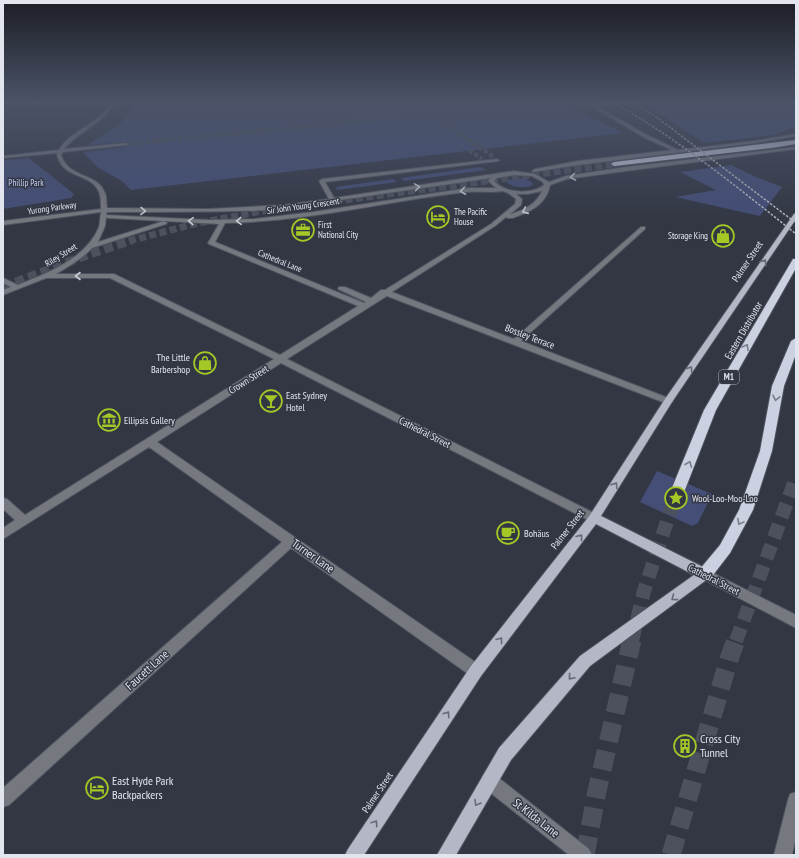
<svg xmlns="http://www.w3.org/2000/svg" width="799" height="858" viewBox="0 0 799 858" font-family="'PT Sans Narrow',sans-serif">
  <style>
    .green { fill: #444e77 }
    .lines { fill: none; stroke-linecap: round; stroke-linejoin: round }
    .minor-tunnel { stroke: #4d515e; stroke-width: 4.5; stroke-dasharray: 4.5 2; stroke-linecap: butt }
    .highway-tunnel-far3 { stroke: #4d515e; stroke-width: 7; stroke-dasharray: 7 3.5; stroke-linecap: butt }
    .highway-tunnel-far2 { stroke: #4d515e; stroke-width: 9; stroke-dasharray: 9 4.5; stroke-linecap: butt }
    .highway-tunnel-far1 { stroke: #4d515e; stroke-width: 14; stroke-dasharray: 14 8; stroke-linecap: butt }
    .highway-tunnel { stroke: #4d515e; stroke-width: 19; stroke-dasharray: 19 10; stroke-linecap: butt }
    .minor-casing { stroke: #4f535f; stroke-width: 2 }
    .major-casing { stroke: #4f535f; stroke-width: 2 }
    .highway-casing { stroke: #4f535f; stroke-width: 2 }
    .minor { fill: #76787f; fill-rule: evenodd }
    .major { fill: #b4b8c6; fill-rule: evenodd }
    .highway { fill: #ccd1e2; fill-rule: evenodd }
    .rail { stroke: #b3b5bf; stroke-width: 1.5; stroke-dasharray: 2.5 1.5; stroke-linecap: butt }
    .oneway { stroke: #c8cad2 }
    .oneway2 { stroke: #676b78 }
    .oneway3 { stroke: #787c8b }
    .labels { text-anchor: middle; stroke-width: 3; stroke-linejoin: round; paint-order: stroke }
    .far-park-label { font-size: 9px; fill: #c4d0f8; stroke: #333744 }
    .far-street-label { font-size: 9px; fill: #e3e5ee; stroke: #333744 }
    .far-poi-label { font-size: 9px; fill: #e3e5ee; stroke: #333744; text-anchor: start }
    .shield { fill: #333744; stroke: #aeb1bb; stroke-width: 1 }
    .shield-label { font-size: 9px; font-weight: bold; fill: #e3e5ee }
    .street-label { font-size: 10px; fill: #e3e5ee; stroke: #333744 }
    .poi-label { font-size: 10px; fill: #e3e5ee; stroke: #333744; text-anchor: start }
    .near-street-label { font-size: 12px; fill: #e3e5ee; stroke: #333744 }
    .near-poi-label { font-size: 12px; fill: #e3e5ee; stroke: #333744; text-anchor: start }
  </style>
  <rect width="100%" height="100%" fill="#333744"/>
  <g class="green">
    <path d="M 135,101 L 556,101 L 623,133 L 131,190 L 122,181 L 97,167 L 83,152 L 126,147 L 125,142 L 87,145 L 120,124 L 136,103 Z"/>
    <path d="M 640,101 L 796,101 L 796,126 L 774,135 L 704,143 Z"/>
    <path d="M 29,158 L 74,194 L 71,198 L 3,209 L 3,160 Z"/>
    <path d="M 731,165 L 756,177 L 782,187 L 760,216 L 675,197 L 716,190 L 680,172 Z"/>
    <path d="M 480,167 L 486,170 L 404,181 L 401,178 Z"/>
    <path d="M 518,178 L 526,179 L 533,183 L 532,185 C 525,189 515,188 507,183 L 508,180 Z"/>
    <path d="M 393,179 L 397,182 L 338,190 L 335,187 Z"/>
    <path d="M 657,471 L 712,494 L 698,523 L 692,526 L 640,502 Z"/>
  </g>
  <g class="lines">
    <g class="minor-tunnel">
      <path d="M 126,144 L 431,114 L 494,157"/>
      <path d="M 469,150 L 482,159"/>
    </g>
    <path class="highway-tunnel-far3" d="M 129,241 L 194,224 L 262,211 L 614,164"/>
    <path class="highway-tunnel-far2" d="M 3,287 L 87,255 L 132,240"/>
    <g class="highway-tunnel-far1">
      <path d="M 632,641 L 644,591 L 674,500"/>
      <path d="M 736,641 L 796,478"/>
    </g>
    <g class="highway-tunnel">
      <path d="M 585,855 L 597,791 L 632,640"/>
      <path d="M 671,855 L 729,659 L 736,640"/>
    </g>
    <g class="minor-casing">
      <g id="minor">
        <path d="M 20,101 L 42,101 L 43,102 L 32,104 Z"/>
        <path d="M 112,101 L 116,101 C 104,124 80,130 64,149 L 126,143 L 128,145 L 63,152 L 61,155 C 69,179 97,172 105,193 C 107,197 106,203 107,208 L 208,209 L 284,205 L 329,199 L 319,181 L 322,179 L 497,159 L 499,160 L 499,161 L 325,182 L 334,198 L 514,171 L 535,174 L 549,182 L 566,176 L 626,167 L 796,147 L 796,149 L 626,171 L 567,179 L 550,185 C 547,202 534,210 518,216 C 514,217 510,220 506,217 L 495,226 L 392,292 L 514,339 L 641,227 L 645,227 L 645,229 L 521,341 L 671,399 L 673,401 L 671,403 L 665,403 L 387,296 L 287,359 L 598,515 L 600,518 L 598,521 L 594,523 L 590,521 L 281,363 L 157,442 L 481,666 L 483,671 L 481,676 L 476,678 L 471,676 L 291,548 L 9,805 L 3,807 L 3,788 L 282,542 L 149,447 L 3,539 L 3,528 L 15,520 L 3,509 L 3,498 L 7,499 L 25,515 L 274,359 L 110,278 L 46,278 L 3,295 L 3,290 L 11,287 L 3,283 L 3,278 L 18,285 C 47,273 86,259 99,227 C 100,223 100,217 101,212 L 3,225 L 3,221 L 101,209 C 101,203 101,195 98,190 C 88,172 64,180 57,155 L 58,153 L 3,158 L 3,156 L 59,150 C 71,129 100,125 112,101 ZM 514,175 L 532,176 L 543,182 L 544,185 C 531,195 505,193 494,181 L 497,178 ZM 491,178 L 488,181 L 496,188 L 468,188 L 313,212 L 254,219 L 209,220 L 106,215 L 107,212 C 161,212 215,212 269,210 C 292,208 317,200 339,204 L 342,202 L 340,200 ZM 503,191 L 508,193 L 516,199 L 515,204 L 491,224 L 385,290 L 381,290 L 371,298 L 345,287 L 339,287 L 338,289 L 366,302 L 364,303 L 215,242 L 225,223 C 307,222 386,201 467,192 C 479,191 491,193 503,191 ZM 542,191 C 536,205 523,210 509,215 L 521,205 L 522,199 L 516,194 L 528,194 ZM 106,217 L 108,218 L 164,221 L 98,242 L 105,226 ZM 164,221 L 219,224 L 208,243 L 209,244 L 358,306 L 280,355 L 114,274 L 56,274 C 69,266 82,259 92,248 L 166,224 L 167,223 Z"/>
        <path d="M 598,102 L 636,102 L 635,104 L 594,105 L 649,136 L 678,150 L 755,141 L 796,134 L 796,136 L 755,143 L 578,165 L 533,172 L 532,171 L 535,169 L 578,161 L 672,150 L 645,138 L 589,105 Z"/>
        <path d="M 705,569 L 796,615 L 796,628 L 701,578 L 699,574 L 701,570 Z"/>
        <path d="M 489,773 L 495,775 L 589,849 L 592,855 L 569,855 L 483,787 L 481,781 L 483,775 Z"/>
        <path d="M 796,792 L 796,837 L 792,855 L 774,855 L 788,800 L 790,794 Z"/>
      </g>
    </g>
    <g class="major-casing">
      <path id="major" d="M 796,213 L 796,219 L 672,402 L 601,516 L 709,570 L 711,574 L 709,578 L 590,666 L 511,760 L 456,855 L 437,855 L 499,748 L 580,656 L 694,575 L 596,524 L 481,676 L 364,855 L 345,855 L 348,849 L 471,666 L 590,515 L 665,399 L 794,214 Z"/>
    </g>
    <g class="highway-casing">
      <g id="highway">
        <path d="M 796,140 L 796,144 L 771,148 L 614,166 L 611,164 L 614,162 Z"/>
        <path d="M 793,259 L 796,259 L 796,268 L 716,410 L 681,500 L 679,504 L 674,505 L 669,504 L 667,500 L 704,410 Z"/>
        <path d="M 796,338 L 796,354 L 784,386 L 772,451 L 753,510 L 730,553 L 710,579 L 705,580 L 700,579 L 697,574 L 700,569 L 720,545 L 739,510 L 760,451 L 772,386 L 791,341 Z"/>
      </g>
    </g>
    <use href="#minor" class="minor"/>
    <use href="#major" class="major"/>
    <use href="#highway" class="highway"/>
    <g class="rail">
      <path d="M 611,101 C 678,139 736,186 796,234"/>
      <path d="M 632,101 L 655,116 L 796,223"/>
    </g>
  </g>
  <defs><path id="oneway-chevron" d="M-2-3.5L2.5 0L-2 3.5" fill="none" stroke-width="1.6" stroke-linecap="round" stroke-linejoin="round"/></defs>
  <g class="oneway">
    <use href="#oneway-chevron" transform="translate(573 177) rotate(171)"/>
    <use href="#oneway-chevron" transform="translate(417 187) rotate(-9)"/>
    <use href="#oneway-chevron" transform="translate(463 191) rotate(172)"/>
    <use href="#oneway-chevron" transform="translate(143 211) rotate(1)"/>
    <use href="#oneway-chevron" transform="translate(525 211) rotate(156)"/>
    <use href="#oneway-chevron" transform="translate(191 221) rotate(-177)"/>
    <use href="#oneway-chevron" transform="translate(239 221) rotate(177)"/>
    <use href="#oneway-chevron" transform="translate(78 276) rotate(-180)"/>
  </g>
  <g class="oneway2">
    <use href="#oneway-chevron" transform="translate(764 262) rotate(-56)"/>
    <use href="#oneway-chevron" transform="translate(690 369) rotate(-55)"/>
    <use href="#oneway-chevron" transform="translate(615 485) rotate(-58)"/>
    <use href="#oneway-chevron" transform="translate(580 537) rotate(-52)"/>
    <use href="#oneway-chevron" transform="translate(674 598) rotate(143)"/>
    <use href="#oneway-chevron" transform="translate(500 640) rotate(-52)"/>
    <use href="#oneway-chevron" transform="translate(571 677) rotate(131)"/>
    <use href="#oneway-chevron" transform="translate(447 714) rotate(-56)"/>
    <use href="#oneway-chevron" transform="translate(477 803) rotate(120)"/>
    <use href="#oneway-chevron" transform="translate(375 823) rotate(-56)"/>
  </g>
  <g class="oneway3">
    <use href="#oneway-chevron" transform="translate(746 347) rotate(-60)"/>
    <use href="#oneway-chevron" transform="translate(776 398) rotate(102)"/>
    <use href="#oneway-chevron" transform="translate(689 464) rotate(-68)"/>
    <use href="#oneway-chevron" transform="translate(740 522) rotate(118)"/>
  </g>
  <linearGradient id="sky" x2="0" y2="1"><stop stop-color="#1c1e25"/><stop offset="0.46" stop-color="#4a5367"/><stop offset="1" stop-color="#4a5367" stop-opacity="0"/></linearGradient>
  <rect width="799" height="221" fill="url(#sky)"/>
  <defs>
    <g id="hotel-ring" transform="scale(1.15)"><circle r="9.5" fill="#333744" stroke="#a4c825" stroke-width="1.5"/><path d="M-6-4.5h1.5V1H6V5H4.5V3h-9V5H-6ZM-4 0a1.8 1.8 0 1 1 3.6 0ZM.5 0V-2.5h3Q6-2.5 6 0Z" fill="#a4c825"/></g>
    <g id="office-ring" transform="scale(1.15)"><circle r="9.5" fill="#333744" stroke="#a4c825" stroke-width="1.5"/><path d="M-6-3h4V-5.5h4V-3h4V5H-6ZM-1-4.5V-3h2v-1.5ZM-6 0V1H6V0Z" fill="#a4c825"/></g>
    <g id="shop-ring" transform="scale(1.15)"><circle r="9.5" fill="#333744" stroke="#a4c825" stroke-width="1.5"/><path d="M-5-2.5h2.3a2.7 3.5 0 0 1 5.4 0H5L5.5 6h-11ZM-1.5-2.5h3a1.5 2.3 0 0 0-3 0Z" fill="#a4c825"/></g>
    <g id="bar-ring" transform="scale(1.15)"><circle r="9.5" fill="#333744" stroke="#a4c825" stroke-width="1.5"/><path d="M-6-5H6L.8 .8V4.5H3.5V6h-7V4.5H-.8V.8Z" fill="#a4c825"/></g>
    <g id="museum-ring" transform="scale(1.15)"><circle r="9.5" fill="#333744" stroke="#a4c825" stroke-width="1.5"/><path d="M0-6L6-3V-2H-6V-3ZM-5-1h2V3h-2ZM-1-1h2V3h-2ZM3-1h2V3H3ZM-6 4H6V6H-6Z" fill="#a4c825"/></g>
    <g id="sight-ring" transform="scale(1.15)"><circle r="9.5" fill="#333744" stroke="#a4c825" stroke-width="1.5"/><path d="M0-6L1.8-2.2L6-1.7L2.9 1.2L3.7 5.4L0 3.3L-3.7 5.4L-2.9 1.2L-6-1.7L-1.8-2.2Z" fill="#a4c825"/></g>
    <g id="cafe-ring" transform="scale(1.15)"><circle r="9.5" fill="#333744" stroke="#a4c825" stroke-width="1.5"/><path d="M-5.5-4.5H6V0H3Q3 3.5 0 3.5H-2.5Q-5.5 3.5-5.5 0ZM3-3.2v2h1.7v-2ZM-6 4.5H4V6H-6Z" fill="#a4c825"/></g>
    <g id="building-ring" transform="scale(1.15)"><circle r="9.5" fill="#333744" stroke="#a4c825" stroke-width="1.5"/><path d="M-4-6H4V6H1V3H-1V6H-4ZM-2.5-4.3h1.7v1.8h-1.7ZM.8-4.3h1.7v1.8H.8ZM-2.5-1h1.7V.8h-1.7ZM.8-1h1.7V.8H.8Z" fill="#a4c825"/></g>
  </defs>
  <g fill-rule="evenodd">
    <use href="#hotel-ring" x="438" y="217"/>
    <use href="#office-ring" x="303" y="230"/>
    <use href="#shop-ring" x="723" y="236"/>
    <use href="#shop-ring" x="205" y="363"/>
    <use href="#bar-ring" x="271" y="401"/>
    <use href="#museum-ring" x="109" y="420"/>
    <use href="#sight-ring" x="676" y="498"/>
    <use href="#cafe-ring" x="508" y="533"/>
    <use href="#building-ring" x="685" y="746"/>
    <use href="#hotel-ring" x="97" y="788"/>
  </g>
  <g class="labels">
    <g class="far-park-label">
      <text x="26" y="186">Phillip Park</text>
    </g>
    <g class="far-street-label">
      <text transform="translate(303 206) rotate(-8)" y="3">Sir John Young Crescent</text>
      <text transform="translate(52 208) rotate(-8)" y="3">Yurong Parkway</text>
      <text transform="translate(61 255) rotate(-32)" y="3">Riley Street</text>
      <text transform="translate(280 261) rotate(22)" y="3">Cathedral Lane</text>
    </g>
    <g class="far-poi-label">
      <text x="454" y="215">The Pacific<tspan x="454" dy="10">House</tspan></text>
      <text x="318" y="228">First<tspan x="318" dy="10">National City</tspan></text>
      <text x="708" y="239" text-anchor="end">Storage King</text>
    </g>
    <rect class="shield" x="719" y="370" width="20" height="14" rx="3"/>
    <g class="shield-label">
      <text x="729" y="380">M1</text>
    </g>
    <g class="street-label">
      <text transform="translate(747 261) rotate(-56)" y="4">Palmer Street</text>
      <text transform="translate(743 330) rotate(-60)" y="4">Eastern Distributor</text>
      <text transform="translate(530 336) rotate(21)" y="4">Bossley Terrace</text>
      <text transform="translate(248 379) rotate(-32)" y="4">Crown Street</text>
      <text transform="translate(425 432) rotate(27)" y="4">Cathedral Street</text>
      <text transform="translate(567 529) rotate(-52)" y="4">Palmer Street</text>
      <text transform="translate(714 579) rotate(27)" y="4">Cathedral Street</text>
      <text transform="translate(377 792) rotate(-56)" y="4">Palmer Street</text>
    </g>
    <g class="poi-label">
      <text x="190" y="361" text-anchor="end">The Little<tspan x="190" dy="12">Barbershop</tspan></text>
      <text x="286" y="399">East Sydney<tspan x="286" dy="12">Hotel</tspan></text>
      <text x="124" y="424">Ellipsis Gallery</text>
      <text x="692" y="502">Wool-Loo-Moo-Loo</text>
      <text x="524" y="537">Bohäus</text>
    </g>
    <g class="near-street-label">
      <text transform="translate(313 556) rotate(35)" y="4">Turner Lane</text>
      <text transform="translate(147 670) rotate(-42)" y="4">Faucett Lane</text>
      <text transform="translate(536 818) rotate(38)" y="4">St Kilda Lane</text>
    </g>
    <g class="near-poi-label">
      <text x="700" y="743">Cross City<tspan x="700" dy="14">Tunnel</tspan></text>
      <text x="112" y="785">East Hyde Park<tspan x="112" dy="14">Backpackers</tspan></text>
    </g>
  </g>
  <rect width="799" height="858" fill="none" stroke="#e3e5ee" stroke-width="8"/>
</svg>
